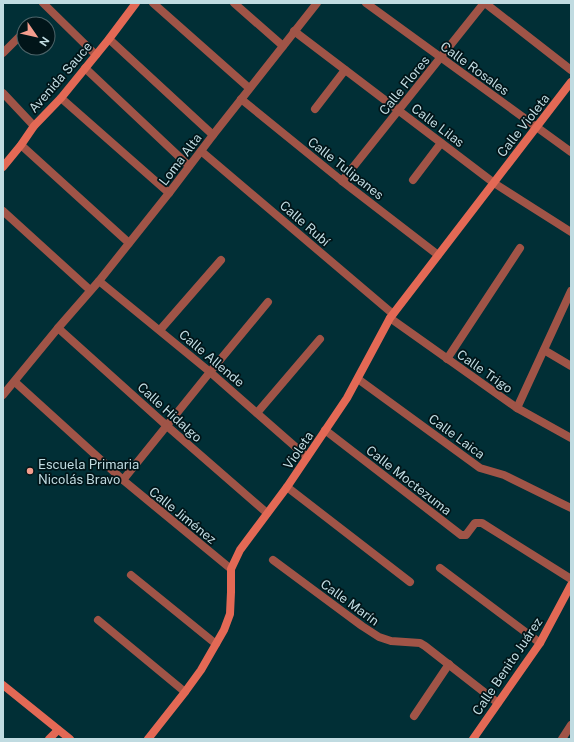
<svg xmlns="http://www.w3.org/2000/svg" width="574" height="742" viewBox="0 0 574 742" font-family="'Public Sans',sans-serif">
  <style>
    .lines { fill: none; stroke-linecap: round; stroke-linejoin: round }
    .street { stroke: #a05447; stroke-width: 8 }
    .secondary { stroke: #e36955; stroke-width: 8 }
    .poi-dot { fill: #f49d8d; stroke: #011519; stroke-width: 1.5 }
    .labels { text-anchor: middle; stroke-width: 3.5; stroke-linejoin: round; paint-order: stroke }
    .street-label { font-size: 13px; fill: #c0dbe1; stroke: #011519 }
    .poi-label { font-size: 13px; fill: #c0dbe1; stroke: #011519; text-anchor: start }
  </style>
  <rect width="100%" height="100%" fill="#012f36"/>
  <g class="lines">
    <g class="street">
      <path d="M 43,3 L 96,55"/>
      <path d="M 153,3 L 249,88"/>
      <path d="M 234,3 L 283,46"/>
      <path d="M 366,3 L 571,152"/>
      <path d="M 485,3 L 571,70"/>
      <path d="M 294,31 L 494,183 L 571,232"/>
      <path d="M 109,39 L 213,135"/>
      <path d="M 3,53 L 24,32"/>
      <path d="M 85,68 L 189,166"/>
      <path d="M 3,93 L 34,126"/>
      <path d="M 61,98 L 169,193"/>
      <path d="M 241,99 L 342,181 L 438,255"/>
      <path d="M 315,109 L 345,70"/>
      <path d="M 21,145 L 129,243"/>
      <path d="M 201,151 L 393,314"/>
      <path d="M 413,180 L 441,143"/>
      <path d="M 342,181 L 484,3"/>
      <path d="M 3,211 L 90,290"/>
      <path d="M 99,281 L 210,372 L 307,457"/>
      <path d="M 390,318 L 517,408 L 571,438"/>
      <path d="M 58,328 L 167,426 L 267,513"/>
      <path d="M 160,330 L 221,260"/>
      <path d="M 544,350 L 571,366"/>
      <path d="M 447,359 L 520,248"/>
      <path d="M 358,379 L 480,468 L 504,475 L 571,508"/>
      <path d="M 15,382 L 123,480 L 231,569"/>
      <path d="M 3,395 L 58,328 L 99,281 L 169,193 L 213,135 L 317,3"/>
      <path d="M 517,408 L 571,291"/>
      <path d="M 257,413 L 320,339"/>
      <path d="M 325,430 L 461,535 L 466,535 L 475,523 L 482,523 L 571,579"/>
      <path d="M 123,480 L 210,372 L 268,302"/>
      <path d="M 287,487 L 410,582"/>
      <path d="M 273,560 L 362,626 L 379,637 L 391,641 L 420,643 L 425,646 L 498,703"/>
      <path d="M 440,568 L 540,643"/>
      <path d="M 131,575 L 216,644"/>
      <path d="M 98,620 L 185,692"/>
      <path d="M 414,716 L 449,664"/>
      <path d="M 562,739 L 571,725"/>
    </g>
    <g class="secondary">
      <path d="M 3,167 L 21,145 L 34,126 L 61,98 L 109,39 L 136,3"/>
      <path d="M 3,685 L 70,739"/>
      <path d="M 49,739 L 58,730"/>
      <path d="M 148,739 L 185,692 L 201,670 L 224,630 L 230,614 L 231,592 L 231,569 L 240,550 L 287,487 L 347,398 L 390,318 L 571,82"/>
      <path d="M 473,739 L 540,643 L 571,585"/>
    </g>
  </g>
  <circle class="poi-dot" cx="30" cy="471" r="4"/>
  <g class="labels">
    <g class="street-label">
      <text transform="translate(475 68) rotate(36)" y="5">Calle Rosales</text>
      <text transform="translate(60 77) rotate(-49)" y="5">Avenida Sauce</text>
      <text transform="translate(404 85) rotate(-51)" y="5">Calle Flores</text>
      <text transform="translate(438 125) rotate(37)" y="5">Calle Lilas</text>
      <text transform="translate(523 125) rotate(-52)" y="5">Calle Violeta</text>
      <text transform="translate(180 159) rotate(-53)" y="5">Loma Alta</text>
      <text transform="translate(346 168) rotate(38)" y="5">Calle Tulipanes</text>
      <text transform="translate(305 223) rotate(41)" y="5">Calle Rubí</text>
      <text transform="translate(212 358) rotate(40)" y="5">Calle Allende</text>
      <text transform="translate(485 371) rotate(35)" y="5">Calle Trigo</text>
      <text transform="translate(170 412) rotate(42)" y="5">Calle Hidalgo</text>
      <text transform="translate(457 436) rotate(36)" y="5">Calle Laica</text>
      <text transform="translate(298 450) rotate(-56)" y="5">Violeta</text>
      <text transform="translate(409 480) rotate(38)" y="5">Calle Moctezuma</text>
      <text transform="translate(183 515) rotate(39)" y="5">Calle Jiménez</text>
      <text transform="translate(350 602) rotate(36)" y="5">Calle Marín</text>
      <text transform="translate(507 666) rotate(-56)" y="5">Calle Benito Juárez</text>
    </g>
    <g class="poi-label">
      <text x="38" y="469">Escuela Primaria<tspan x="38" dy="15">Nicolás Bravo</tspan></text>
    </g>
  </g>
  <rect width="574" height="742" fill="none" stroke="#c0dbe1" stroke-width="8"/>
  <g transform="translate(36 36) rotate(124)"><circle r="19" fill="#011519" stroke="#4d6469"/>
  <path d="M0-3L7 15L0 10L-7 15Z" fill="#f49d8d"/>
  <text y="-6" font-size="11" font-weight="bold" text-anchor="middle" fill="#c0dbe1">N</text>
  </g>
</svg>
